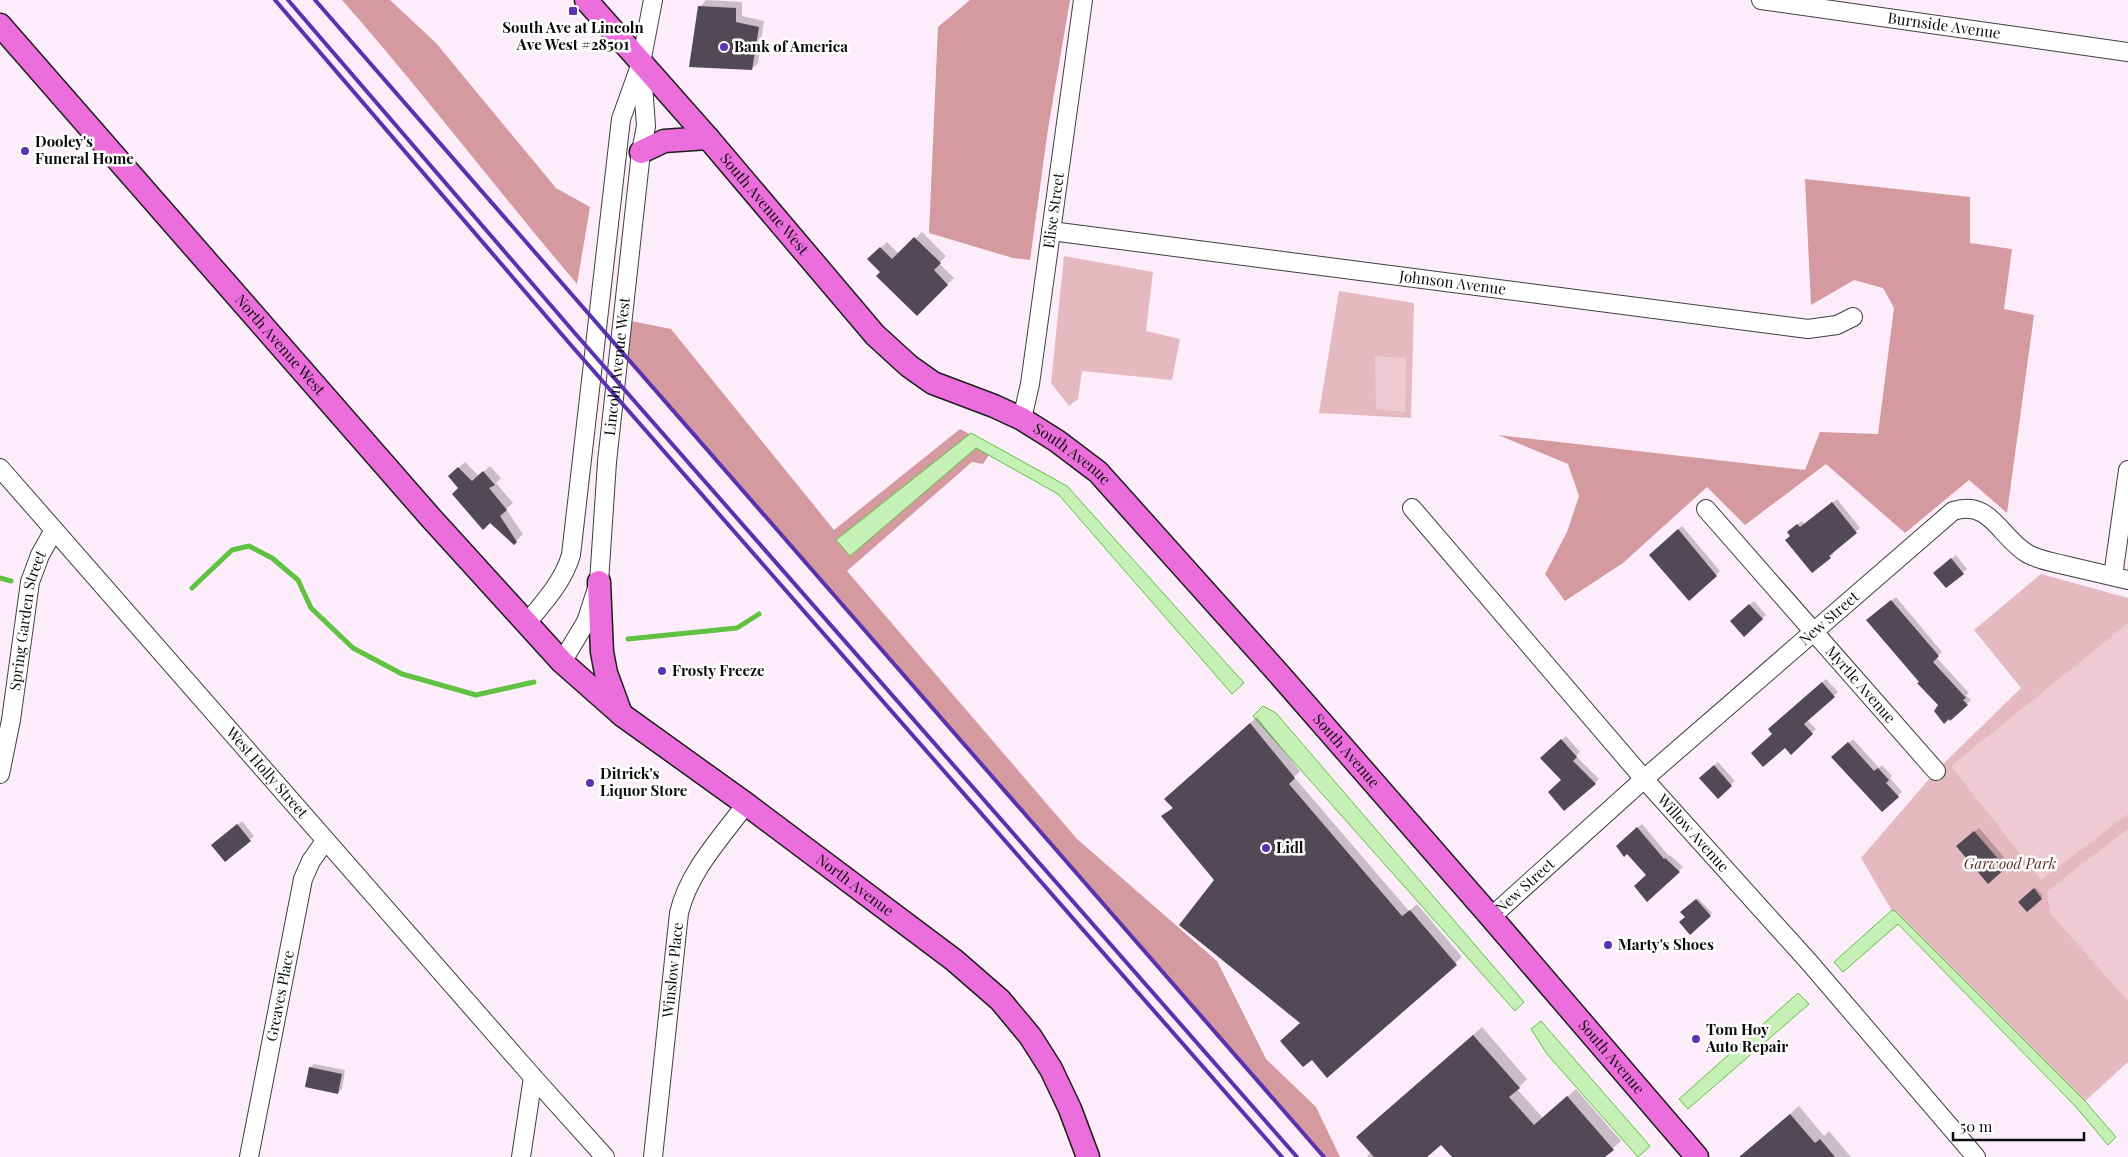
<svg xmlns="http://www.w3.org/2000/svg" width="2128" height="1157" viewBox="0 0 2128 1157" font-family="'Playfair Display',serif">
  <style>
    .green { fill: #e4b9c0 }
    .forest { fill: #d49a9f }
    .pitch { fill: #edcad4 }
    .water { fill: #c5f0b6; stroke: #60c143 }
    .shadow { fill: #0003 }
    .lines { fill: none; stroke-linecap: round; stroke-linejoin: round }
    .stream { stroke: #60c143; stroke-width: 5 }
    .building { fill: #514954 }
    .minor-casing { stroke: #3f3f3f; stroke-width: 20 }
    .major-casing { stroke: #1d1d1d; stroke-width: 25 }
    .minor { stroke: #fff; stroke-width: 18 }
    .major { stroke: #ec6edc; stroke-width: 22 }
    .rail { stroke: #5a31af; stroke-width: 4 }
    .poi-dot { fill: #5a31af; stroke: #fff; stroke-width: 2 }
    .labels { text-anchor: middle; stroke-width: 5; stroke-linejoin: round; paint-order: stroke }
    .street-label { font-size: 15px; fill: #0c0c0c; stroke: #fff }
    .poi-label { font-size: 15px; font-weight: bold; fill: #0c0c0c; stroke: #fff; text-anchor: start }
    .park-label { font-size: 15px; font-style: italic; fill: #5d2c22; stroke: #fff }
  </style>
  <rect width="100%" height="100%" fill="#fdedfa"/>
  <g class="green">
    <path d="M 1064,256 L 1153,272 L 1146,331 L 1180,339 L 1172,380 L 1082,371 L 1078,399 L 1069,406 L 1051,383 Z"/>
    <path d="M 1339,291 L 1414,303 L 1411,418 L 1319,413 Z"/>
    <path d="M 2041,574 L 2128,598 L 2128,1062 L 2082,1104 L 1895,916 L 1861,858 L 1936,771 L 2021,688 L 1974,630 Z"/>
  </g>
  <g class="forest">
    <path d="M 342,0 L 390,0 L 436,43 L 556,188 L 590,207 L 577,284 C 497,190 423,92 342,0 Z"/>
    <path d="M 970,0 L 1070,0 L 1048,129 L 1030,260 L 1013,258 L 929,233 L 938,27 Z"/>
    <path d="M 1805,179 L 1970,197 L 1970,243 L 2012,249 L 2004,309 L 2034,315 L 2007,513 L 1969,480 L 1905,533 L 1826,464 L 1745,525 L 1707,487 L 1623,563 L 1565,601 L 1545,574 L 1567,532 L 1579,496 L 1568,464 L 1498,435 L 1805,470 L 1820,432 L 1878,434 L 1894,308 L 1883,288 L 1854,280 L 1811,305 Z"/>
    <path d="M 626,320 L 671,329 L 834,530 L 960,429 L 994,447 L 983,464 L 972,462 L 847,571 L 1077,839 L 1217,961 L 1266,1059 L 1316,1107 L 1340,1157 L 1325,1157 L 617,347 Z"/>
  </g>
  <g class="pitch">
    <path d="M 1375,356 L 1406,358 L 1405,412 L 1376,409 Z"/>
    <path d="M 2128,623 L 2128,814 L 2041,880 L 1951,766 Z"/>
    <path d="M 2128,829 L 2128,1001 L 2050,913 L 2047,891 Z"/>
  </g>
  <g class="water">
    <path d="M 971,433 L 1067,486 L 1244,683 L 1232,694 L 1058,494 L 976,448 L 850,556 L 836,540 Z"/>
    <path d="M 1263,706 L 1276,713 L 1524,1002 L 1515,1011 L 1253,716 Z"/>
    <path d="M 1892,910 L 1895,911 L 2085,1101 L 2116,1137 L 2108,1145 L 2076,1107 L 1898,924 L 1843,972 L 1834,962 Z"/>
    <path d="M 1798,993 L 1809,1004 L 1688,1109 L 1679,1099 Z"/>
    <path d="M 1541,1021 L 1650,1146 L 1638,1157 L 1547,1054 L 1531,1029 Z"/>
  </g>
  <g class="shadow">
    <path d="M 706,0 L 742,2 L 742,16 L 764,21 L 758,63 L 752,69 L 700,7 Z"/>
    <path d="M 922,232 L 946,256 L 939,263 L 954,278 L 917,315 L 869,259 L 887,242 L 899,254 Z"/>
    <path d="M 465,462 L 479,476 L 490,466 L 501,478 L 496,483 L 513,503 L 506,509 L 523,534 L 514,543 L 460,488 L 456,470 Z"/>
    <path d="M 1837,499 L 1860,528 L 1832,551 L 1834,553 L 1830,557 L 1791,535 L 1793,528 L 1802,521 L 1805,524 Z"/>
    <path d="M 1682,526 L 1720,571 L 1690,599 L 1650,555 Z"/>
    <path d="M 1956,555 L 1967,569 L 1946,586 L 1939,569 Z"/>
    <path d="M 1896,597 L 1942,652 L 1936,657 L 1969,693 L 1966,695 L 1971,700 L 1951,719 L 1919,683 L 1921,682 L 1872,617 Z"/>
    <path d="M 1754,601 L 1766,615 L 1744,635 L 1735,617 Z"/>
    <path d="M 1826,679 L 1838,692 L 1807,720 L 1816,729 L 1812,733 L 1774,734 L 1773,725 Z"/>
    <path d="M 1257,717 L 1300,771 L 1294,777 L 1409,911 L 1417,904 L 1462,957 L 1327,1076 L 1301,1023 L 1215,880 L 1163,816 L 1174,807 L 1172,793 Z"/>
    <path d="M 1566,736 L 1580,752 L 1576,756 L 1599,779 L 1595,783 L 1563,780 L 1545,754 Z"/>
    <path d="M 1853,739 L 1879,768 L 1882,765 L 1892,776 L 1890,778 L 1902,792 L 1882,811 L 1833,757 Z"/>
    <path d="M 1718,762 L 1735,781 L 1718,797 L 1701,778 Z"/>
    <path d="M 242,821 L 254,836 L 225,861 L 217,842 Z"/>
    <path d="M 1642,824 L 1669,856 L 1670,855 L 1683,867 L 1647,900 L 1647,875 L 1621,842 Z"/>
    <path d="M 1979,828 L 2009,863 L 2005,867 L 1961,843 Z"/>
    <path d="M 2036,888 L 2043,896 L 2027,911 L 2019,902 Z"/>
    <path d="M 1698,898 L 1712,913 L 1690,933 L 1686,917 L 1682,912 Z"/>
    <path d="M 1482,1027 L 1527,1079 L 1517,1089 L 1543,1118 L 1576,1089 L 1621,1141 L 1603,1157 L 1454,1157 L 1441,1143 L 1425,1157 L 1369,1157 L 1367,1156 L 1371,1152 L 1366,1129 Z"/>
    <path d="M 314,1064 L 345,1070 L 342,1089 L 338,1093 L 310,1068 Z"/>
    <path d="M 1799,1106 L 1824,1136 L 1829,1131 L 1851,1157 L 1741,1157 Z"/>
  </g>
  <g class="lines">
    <g class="stream">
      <path d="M 0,578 L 11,581"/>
      <path d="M 192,588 L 232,550 L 249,546 L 272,558 L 298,580 L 311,608 L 353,648 L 402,674 L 476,695 L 534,682"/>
      <path d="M 628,639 L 737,628 L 759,614"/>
    </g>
  </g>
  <g class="building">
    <path d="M 698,6 L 736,8 L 736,22 L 759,27 L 752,70 L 689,67 Z"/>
    <path d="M 914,237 L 941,263 L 934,270 L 948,285 L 917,316 L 876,276 L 880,272 L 867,259 L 880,247 L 892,259 Z"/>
    <path d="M 458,467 L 472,481 L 483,471 L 495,485 L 489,488 L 507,510 L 500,516 L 517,542 L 514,545 L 490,523 L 483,530 L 452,494 L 458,488 L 448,476 Z"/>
    <path d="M 1832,502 L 1857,533 L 1829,556 L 1831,558 L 1812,573 L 1785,540 L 1790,536 L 1787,532 L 1797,524 L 1800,527 Z"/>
    <path d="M 1678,529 L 1717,576 L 1689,601 L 1649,555 Z"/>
    <path d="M 1951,558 L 1964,574 L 1946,588 L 1933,573 Z"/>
    <path d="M 1891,600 L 1939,656 L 1933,662 L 1966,698 L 1963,700 L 1968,705 L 1950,721 L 1949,719 L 1944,724 L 1934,711 L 1938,705 L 1917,683 L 1919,682 L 1866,620 Z"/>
    <path d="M 1749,604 L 1763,619 L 1744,637 L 1730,621 Z"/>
    <path d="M 1822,682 L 1835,697 L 1804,724 L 1813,734 L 1791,755 L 1785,748 L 1763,767 L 1751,753 L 1772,734 L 1768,729 Z"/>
    <path d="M 1250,723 L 1295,778 L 1289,784 L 1402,916 L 1410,910 L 1457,965 L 1327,1078 L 1312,1060 L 1303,1067 L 1280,1041 L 1300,1023 L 1179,925 L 1214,880 L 1161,816 L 1173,808 L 1164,799 Z"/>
    <path d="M 1561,739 L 1577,757 L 1573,761 L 1596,784 L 1564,811 L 1548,792 L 1561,780 L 1540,758 Z"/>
    <path d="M 1848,742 L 1874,771 L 1878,768 L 1889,780 L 1886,783 L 1899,797 L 1882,812 L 1831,757 Z"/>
    <path d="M 1714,765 L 1732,786 L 1718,799 L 1699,778 Z"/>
    <path d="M 237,824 L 251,841 L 225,862 L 211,845 Z"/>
    <path d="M 1637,827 L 1664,859 L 1665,858 L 1680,872 L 1647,902 L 1634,886 L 1646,875 L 1627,854 L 1624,857 L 1616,846 Z"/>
    <path d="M 1974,831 L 2006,868 L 1988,884 L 1956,846 Z"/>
    <path d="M 2034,888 L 2042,899 L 2027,912 L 2018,902 Z"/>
    <path d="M 1696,899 L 1711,916 L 1690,935 L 1679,922 L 1685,917 L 1680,912 Z"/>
    <path d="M 1473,1035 L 1520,1088 L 1509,1097 L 1534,1125 L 1567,1096 L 1614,1150 L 1605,1157 L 1452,1157 L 1441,1145 L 1427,1157 L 1374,1157 L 1356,1137 Z"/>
    <path d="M 309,1067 L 342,1074 L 338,1094 L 305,1087 Z"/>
    <path d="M 1790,1114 L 1815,1143 L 1820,1139 L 1835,1157 L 1739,1157 Z"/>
  </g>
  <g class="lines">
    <g class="minor-casing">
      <g id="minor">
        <path id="s1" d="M 1761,0 L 2128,52"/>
        <path id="s2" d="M 1051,231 L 1808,329 L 1837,325 L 1853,317"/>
        <path id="s3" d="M 1022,419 L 1030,384 L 1083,0"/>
        <path id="s4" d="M 0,468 L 533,1077 L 605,1157"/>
        <path id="s5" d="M 1412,508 L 1644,779 L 1809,962 L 1976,1157"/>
        <path id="s6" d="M 1706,509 L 1936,771"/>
        <path d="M 2113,576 L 2128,470"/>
        <path d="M 526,624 C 544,602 563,582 571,555 L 621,119 L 641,63 L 653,0"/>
        <path id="s7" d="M 562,662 L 586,622 L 599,582 L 607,462 L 641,152 L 646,126 L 642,71"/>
        <path id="s8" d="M 0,774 L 11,720 L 30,582 L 40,555 L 54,530"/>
        <path id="s9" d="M 1491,917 L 1644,779 L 1953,511 C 1991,499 2000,538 2028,554 C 2039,560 2052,562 2064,565 C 2086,570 2107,575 2128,580"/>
        <path id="s10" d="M 249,1157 L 303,879 L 311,861 L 325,841"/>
        <path d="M 521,1157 L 533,1077"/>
        <path id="s11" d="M 653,1157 L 679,913 C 689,871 721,838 746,804"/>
      </g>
    </g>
    <g class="major-casing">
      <g id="major">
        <path id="s12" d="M 586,0 L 708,138 L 875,335 L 909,366 L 933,383 L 994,406 L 1022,419 L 1057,441 L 1098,472 L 1279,674 L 1491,917 L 1697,1157"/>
        <path id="s13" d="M 0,25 L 431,518 L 562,662 L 622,715 L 746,804 L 954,960 L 1000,1000 L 1030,1036 L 1051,1069 L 1070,1109 L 1088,1157"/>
        <path d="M 641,152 L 664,141 L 708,138"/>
        <path d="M 599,582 L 602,652 L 606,673 L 621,714"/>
      </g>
    </g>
    <use href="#minor" class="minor"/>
    <use href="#major" class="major"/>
    <g class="rail">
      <path d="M 275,0 L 570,344 L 1282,1157"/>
      <path d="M 288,0 L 573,331 L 1297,1157"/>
      <path d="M 315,0 L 1324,1157"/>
    </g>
  </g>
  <g class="poi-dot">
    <rect x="568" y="6" width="10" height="10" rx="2.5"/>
    <circle cx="724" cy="47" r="5"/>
    <circle cx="25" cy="151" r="5"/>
    <circle cx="662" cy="671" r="5"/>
    <circle cx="590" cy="783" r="5"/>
    <circle cx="1266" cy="848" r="5"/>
    <circle cx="1608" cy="945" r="5"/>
    <circle cx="1696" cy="1039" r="5"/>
  </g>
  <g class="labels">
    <g class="street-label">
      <text dy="5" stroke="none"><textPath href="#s1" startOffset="185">Burnside Avenue</textPath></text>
      <text dy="5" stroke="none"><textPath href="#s12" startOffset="271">South Avenue West</textPath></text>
      <text dy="5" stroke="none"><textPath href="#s3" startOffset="211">Elise Street</textPath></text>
      <text dy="5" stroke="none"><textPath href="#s2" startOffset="405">Johnson Avenue</textPath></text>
      <text dy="5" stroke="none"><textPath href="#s13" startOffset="425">North Avenue West</textPath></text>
      <text dy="5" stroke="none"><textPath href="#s7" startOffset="305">Lincoln Avenue West</textPath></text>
      <text dy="5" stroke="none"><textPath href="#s12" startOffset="675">South Avenue</textPath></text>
      <text dy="5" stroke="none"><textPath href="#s9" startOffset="451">New Street</textPath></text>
      <text dy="5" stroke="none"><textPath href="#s8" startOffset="156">Spring Garden Street</textPath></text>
      <text dy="5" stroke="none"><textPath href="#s6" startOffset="234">Myrtle Avenue</textPath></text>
      <text dy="5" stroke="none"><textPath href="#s12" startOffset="1080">South Avenue</textPath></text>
      <text dy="5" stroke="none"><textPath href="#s4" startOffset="405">West Holly Street</textPath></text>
      <text dy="5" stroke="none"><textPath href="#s5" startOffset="430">Willow Avenue</textPath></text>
      <text dy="5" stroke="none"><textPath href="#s13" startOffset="1218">North Avenue</textPath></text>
      <text dy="5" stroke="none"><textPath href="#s9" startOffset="46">New Street</textPath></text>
      <text dy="5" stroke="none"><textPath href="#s11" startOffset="188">Winslow Place</textPath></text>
      <text dy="5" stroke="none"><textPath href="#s10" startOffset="164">Greaves Place</textPath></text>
      <text dy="5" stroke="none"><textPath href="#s12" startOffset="1485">South Avenue</textPath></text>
    </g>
    <g class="poi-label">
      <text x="573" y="33" text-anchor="middle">South Ave at Lincoln<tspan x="573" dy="17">Ave West #28501</tspan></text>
      <text x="734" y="52">Bank of America</text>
      <text x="35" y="147">Dooley's<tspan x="35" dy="17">Funeral Home</tspan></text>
      <text x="672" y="676">Frosty Freeze</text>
      <text x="600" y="779">Ditrick's<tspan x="600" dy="17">Liquor Store</tspan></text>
      <text x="1276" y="853">Lidl</text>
      <text x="1618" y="950">Marty's Shoes</text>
      <text x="1706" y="1035">Tom Hoy<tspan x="1706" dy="17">Auto Repair</tspan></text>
    </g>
    <g class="park-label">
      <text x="2010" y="869">Garwood Park</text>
    </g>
  </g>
  <path d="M1953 1132v8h131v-8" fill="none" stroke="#0c0c0c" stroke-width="2.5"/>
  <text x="1960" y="1132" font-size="15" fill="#0c0c0c" stroke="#ffffff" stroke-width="4" paint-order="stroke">50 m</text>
</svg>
